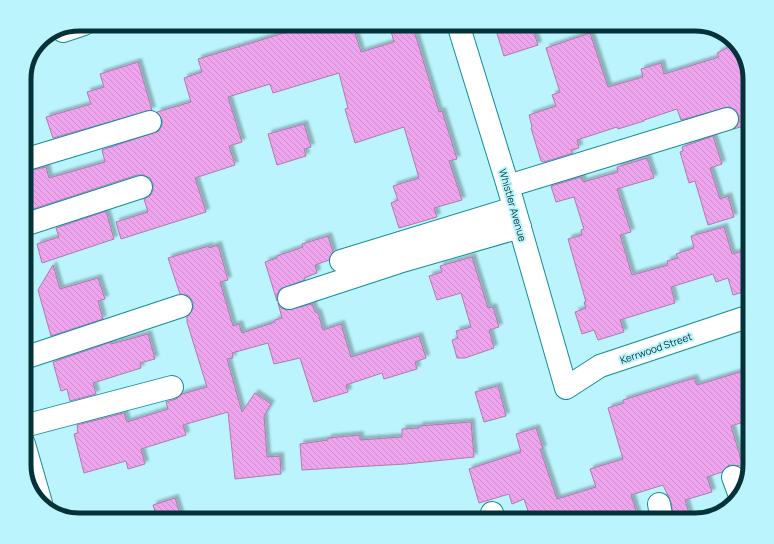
<svg xmlns="http://www.w3.org/2000/svg" width="774" height="544" viewBox="0 0 774 544" font-family="Manrope,sans-serif">
  <style>
    .building { fill: url(#building-back-hatch); stroke: #af7aae; filter: url(#shadow) }
    .lines { fill: none; stroke-linecap: round; stroke-linejoin: round }
    .minor-casing { stroke: #148d9a; stroke-width: 24 }
    .minor { stroke: #fff; stroke-width: 22 }
    .labels { text-anchor: middle; stroke-width: 4; stroke-linejoin: round; paint-order: stroke }
    .street-label { font-size: 10px; fill: #033339; stroke: #bbf4fc }
    .rim { fill: none; stroke: #033339; stroke-width: 5 }
  </style>
  <defs>
    <pattern id="building-back-hatch" width="6" height="6" patternUnits="userSpaceOnUse"><rect width="6" height="6" fill="#efa4ee"/><path d="M-1 5l2 2M0 0l6 6M5-1l2 2" fill="none" stroke="#cb8ecd"/></pattern>
    <filter id="shadow"><feDropShadow dx="3.5" dy="-3.5" stdDeviation="1" flood-color="#0004"/></filter>
  </defs>
  <rect width="100%" height="100%" fill="#bbf4fc"/>
  <g class="building">
    <path d="M 314,24 L 352,24 L 361,52 L 394,42 L 389,24 L 412,24 L 439,112 L 442,111 L 457,159 L 449,161 L 462,200 L 434,208 L 437,217 L 399,228 L 391,203 L 398,200 L 393,186 L 419,178 L 404,127 L 355,143 L 345,109 L 348,108 L 339,73 L 273,93 L 270,84 L 228,97 L 242,142 L 229,146 L 235,165 L 195,178 L 206,212 L 121,239 L 116,222 L 148,212 L 144,199 L 151,195 L 153,190 L 153,184 L 150,178 L 143,175 L 137,175 L 24,212 L 24,172 L 46,167 L 49,178 L 105,162 L 102,150 L 159,131 L 162,125 L 162,119 L 157,112 L 191,102 L 184,78 L 202,72 L 198,59 Z"/>
    <path d="M 494,24 L 531,24 L 538,45 L 504,56 Z"/>
    <path d="M 590,33 L 608,87 L 643,77 L 641,69 L 661,63 L 664,74 L 719,57 L 717,53 L 733,45 L 736,52 L 738,51 L 750,79 L 750,124 L 734,129 L 739,122 L 739,116 L 736,110 L 729,107 L 681,120 L 677,109 L 644,120 L 644,121 L 618,129 L 617,127 L 577,140 L 579,148 L 571,150 L 573,153 L 544,162 L 541,161 L 531,128 L 532,127 L 529,115 L 556,106 L 552,95 L 560,92 L 546,48 Z"/>
    <path d="M 138,62 L 152,110 L 53,138 L 46,117 L 91,104 L 87,92 L 104,87 L 100,74 Z"/>
    <path d="M 304,124 L 311,147 L 304,149 L 306,156 L 277,165 L 268,134 Z"/>
    <path d="M 713,136 L 722,164 L 710,168 L 720,199 L 728,196 L 734,217 L 708,225 L 695,181 L 689,183 L 680,152 L 683,151 L 682,147 Z"/>
    <path d="M 647,158 L 654,178 L 617,189 L 631,232 L 620,235 L 632,275 L 668,265 L 667,261 L 678,258 L 676,254 L 694,248 L 691,236 L 724,227 L 732,254 L 750,249 L 750,290 L 733,295 L 728,278 L 716,282 L 713,274 L 671,287 L 675,303 L 620,320 L 624,332 L 598,340 L 594,330 L 582,334 L 575,312 L 586,308 L 584,302 L 586,302 L 568,239 L 582,235 L 581,230 L 584,229 L 574,197 L 556,202 L 551,186 L 581,177 L 583,182 L 618,172 L 617,167 Z"/>
    <path d="M 106,211 L 114,239 L 42,263 L 37,244 L 59,237 L 56,228 Z"/>
    <path d="M 328,236 L 333,252 L 329,260 L 315,265 L 317,273 L 304,278 L 305,280 L 280,289 L 277,295 L 277,301 L 265,262 L 277,258 L 277,256 L 303,247 L 302,244 Z"/>
    <path d="M 218,245 L 228,280 L 220,282 L 233,326 L 239,324 L 242,333 L 275,322 L 275,320 L 282,318 L 278,303 L 281,308 L 287,310 L 312,304 L 315,312 L 318,313 L 323,330 L 341,324 L 351,357 L 419,336 L 426,358 L 415,362 L 417,369 L 384,379 L 382,373 L 346,385 L 348,392 L 314,402 L 300,358 L 274,364 L 268,343 L 232,353 L 233,358 L 227,359 L 242,412 L 255,393 L 271,404 L 264,416 L 267,457 L 280,456 L 281,474 L 235,479 L 228,412 L 183,425 L 186,435 L 141,449 L 145,464 L 128,469 L 126,461 L 84,473 L 74,434 L 78,433 L 77,425 L 124,413 L 127,422 L 168,409 L 166,402 L 176,399 L 182,394 L 207,387 L 187,322 L 187,317 L 193,309 L 193,302 L 189,296 L 180,294 L 168,258 L 209,246 L 209,248 Z"/>
    <path d="M 472,257 L 488,308 L 493,307 L 499,327 L 489,330 L 494,348 L 465,358 L 457,358 L 452,340 L 458,338 L 456,331 L 471,327 L 461,293 L 437,300 L 429,276 L 442,272 L 440,266 Z"/>
    <path d="M 53,265 L 60,289 L 98,278 L 105,299 L 98,301 L 103,319 L 51,336 L 38,290 Z"/>
    <path d="M 148,334 L 155,359 L 140,363 L 141,368 L 93,383 L 96,394 L 70,401 L 67,389 L 61,391 L 53,362 L 111,342 L 111,344 Z"/>
    <path d="M 750,369 L 750,420 L 731,426 L 743,466 L 729,465 L 722,472 L 707,477 L 712,492 L 685,500 L 691,520 L 674,520 L 671,502 L 663,485 L 631,495 L 639,520 L 531,520 L 524,499 L 512,504 L 509,494 L 479,503 L 469,469 L 521,452 L 516,434 L 536,428 L 543,449 L 540,449 L 557,499 L 596,487 L 590,469 L 623,459 L 608,408 L 624,403 L 623,400 L 694,378 L 697,385 Z"/>
    <path d="M 498,386 L 506,416 L 484,422 L 475,392 Z"/>
    <path d="M 471,422 L 474,457 L 405,464 L 302,470 L 300,444 L 328,440 L 328,438 L 360,435 L 360,440 L 402,437 L 402,429 L 419,428 L 419,426 Z"/>
    <path d="M 175,498 L 182,520 L 158,520 L 153,505 Z"/>
  </g>
  <g class="lines">
    <g class="minor-casing">
      <g id="minor">
        <path d="M 458,24 L 508,186 L 566,388 L 600,366 L 750,316"/>
        <path d="M 63,31 L 84,24"/>
        <path d="M 24,160 L 150,122"/>
        <path d="M 508,186 L 727,119"/>
        <path d="M 24,225 L 141,187"/>
        <path d="M 341,261 L 514,208"/>
        <path d="M 289,298 L 399,262 L 520,227"/>
        <path d="M 24,358 L 181,306"/>
        <path d="M 24,426 L 172,387"/>
        <path d="M 24,444 L 41,503"/>
        <path d="M 733,477 L 740,496"/>
        <path d="M 659,504 L 662,520"/>
        <path d="M 492,513 L 494,520"/>
      </g>
    </g>
    <use href="#minor" class="minor"/>
  </g>
  <g class="labels">
    <g class="street-label">
      <text transform="translate(513 205) rotate(74)" y="4">Whistler Avenue</text>
      <text transform="translate(656 348) rotate(-19)" y="4">Kerrwood Street</text>
    </g>
  </g>
  <path d="M0 0H774V544H0ZM79 31H695A48 48 0 0 1 743 79V465A48 48 0 0 1 695 513H79A48 48 0 0 1 31 465V79A48 48 0 0 1 79 31Z" fill="#bbf4fc" fill-rule="evenodd"/>
  <path class="rim" d="M79 31H695A48 48 0 0 1 743 79V465A48 48 0 0 1 695 513H79A48 48 0 0 1 31 465V79A48 48 0 0 1 79 31Z"/>
</svg>
